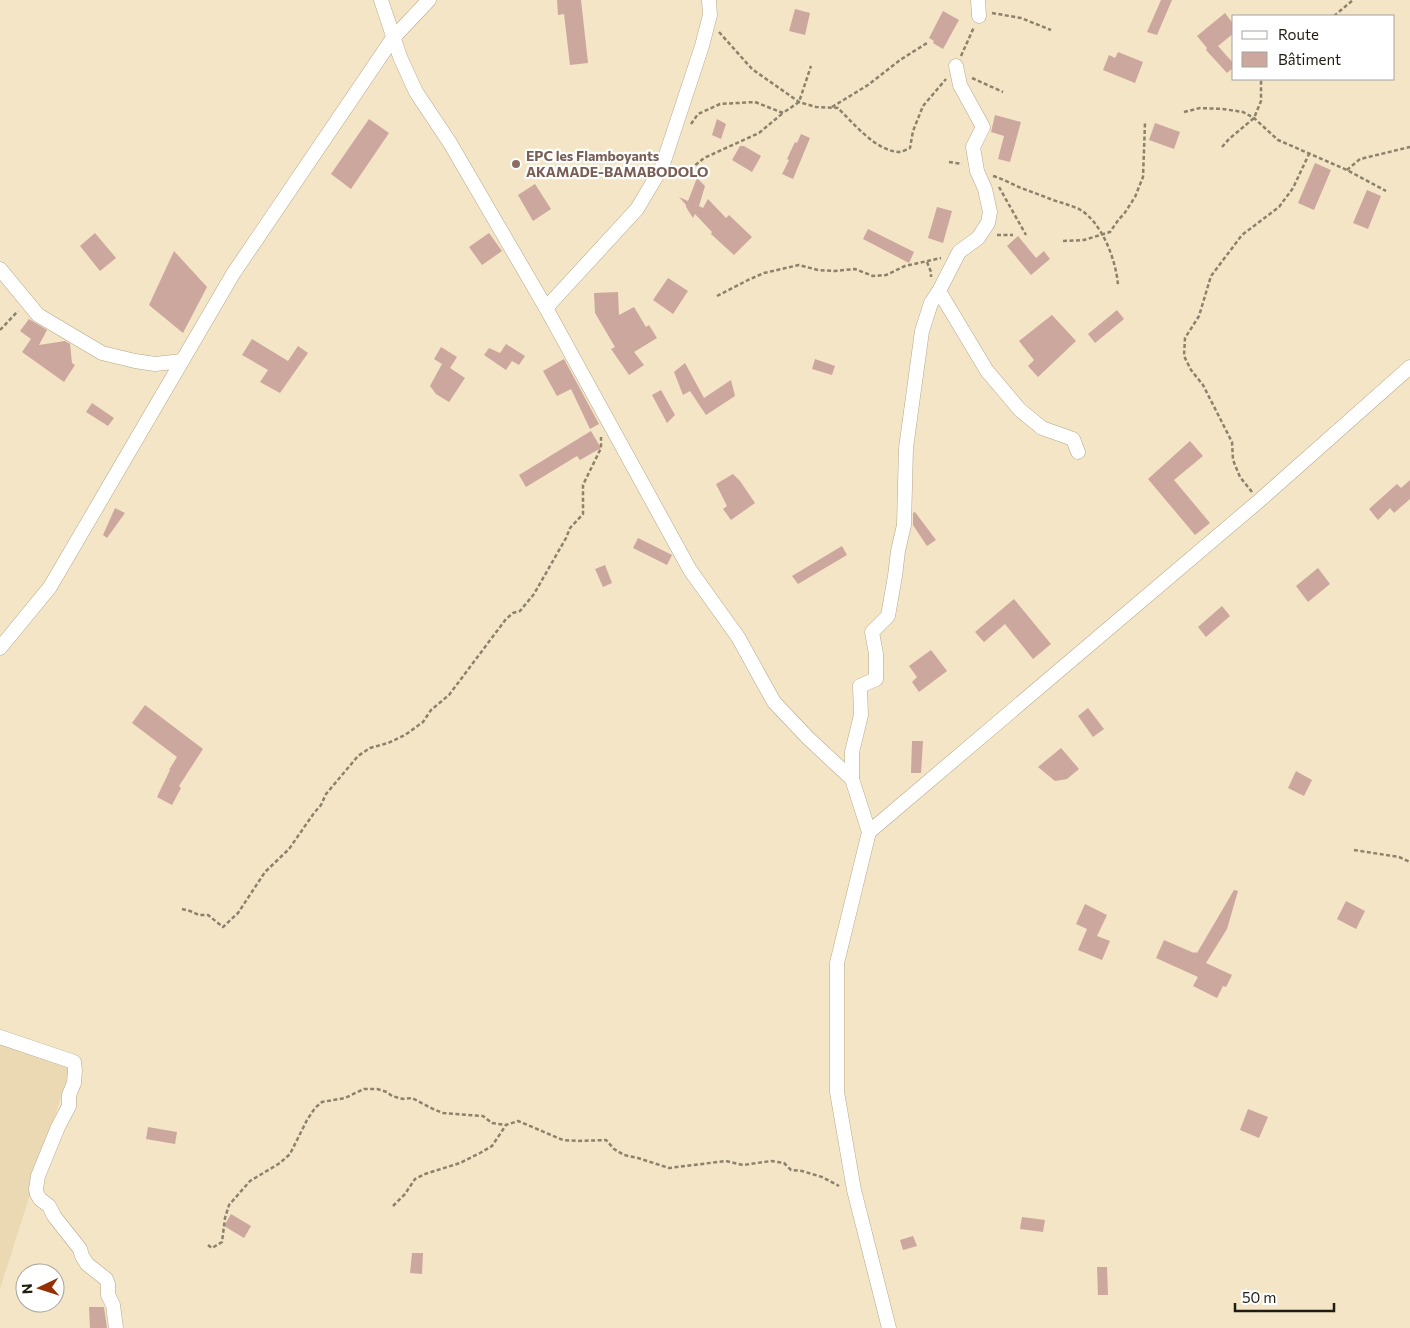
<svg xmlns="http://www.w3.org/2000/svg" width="1410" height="1328" viewBox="0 0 1410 1328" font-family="Commissioner,sans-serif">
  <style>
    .built { fill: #ead9b2 }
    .building { fill: #cca79e }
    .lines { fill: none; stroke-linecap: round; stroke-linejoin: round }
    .street-casing { stroke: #b5a889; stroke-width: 15 }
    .path { stroke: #8c826c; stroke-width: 2.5; stroke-dasharray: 4 2.5; stroke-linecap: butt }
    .street { stroke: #fff; stroke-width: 14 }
    .education-dot { fill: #8d6e63; stroke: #fff; stroke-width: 2 }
    .labels { text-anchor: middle; stroke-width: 4.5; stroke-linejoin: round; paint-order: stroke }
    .education-label { font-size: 14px; font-weight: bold; fill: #785e54; stroke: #fff; text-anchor: start }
  </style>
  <rect width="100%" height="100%" fill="#f3e5c5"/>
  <path class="built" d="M 0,1042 L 71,1065 L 0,1289 Z"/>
  <g class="building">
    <path d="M 557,0 L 581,0 L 588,63 L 570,65 L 564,14 L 558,15 Z"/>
    <path d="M 1161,0 L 1172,0 L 1157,35 L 1147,32 Z"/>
    <path d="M 795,9 L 810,13 L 805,35 L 789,31 Z"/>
    <path d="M 943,11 L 959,20 L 943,49 L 933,43 L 934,41 L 929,38 Z"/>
    <path d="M 1225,13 L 1234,25 L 1234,33 L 1218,46 L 1234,64 L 1234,67 L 1227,73 L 1206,50 L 1207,48 L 1197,36 Z"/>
    <path d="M 1118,52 L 1143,62 L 1135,83 L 1103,70 L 1109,55 L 1115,58 Z"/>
    <path d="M 995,115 L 1021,122 L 1010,162 L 998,159 L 1004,136 L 991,132 Z"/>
    <path d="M 369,119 L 389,133 L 351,189 L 331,174 Z"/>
    <path d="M 717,119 L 726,124 L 721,139 L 712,135 Z"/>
    <path d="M 1155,123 L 1180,132 L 1174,149 L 1149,140 Z"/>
    <path d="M 801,134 L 810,138 L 793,179 L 782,174 L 789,160 L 787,159 L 795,142 L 797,143 Z"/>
    <path d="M 740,146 L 744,146 L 761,156 L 752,172 L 732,160 Z"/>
    <path d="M 1315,163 L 1331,170 L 1314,210 L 1298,203 Z"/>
    <path d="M 697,178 L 705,186 L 699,206 L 703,208 L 708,199 L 726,218 L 729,215 L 752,237 L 734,255 L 711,234 L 712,232 L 695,214 L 693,218 L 686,207 L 686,205 L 679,197 L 688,201 Z"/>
    <path d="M 535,184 L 551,209 L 533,221 L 518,195 Z"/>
    <path d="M 1367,190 L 1381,196 L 1368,229 L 1353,223 Z"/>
    <path d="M 937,207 L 952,211 L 943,243 L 928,238 Z"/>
    <path d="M 868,229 L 914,252 L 909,263 L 863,239 Z"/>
    <path d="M 95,233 L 116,258 L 100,271 L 80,246 Z"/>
    <path d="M 489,233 L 502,251 L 482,265 L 469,247 Z"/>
    <path d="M 1018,236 L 1036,258 L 1044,251 L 1050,259 L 1031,275 L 1007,246 Z"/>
    <path d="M 174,251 L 207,287 L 183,333 L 149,305 Z"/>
    <path d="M 668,278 L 688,291 L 673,314 L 653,300 Z"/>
    <path d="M 618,292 L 619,315 L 634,307 L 646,327 L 649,325 L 657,338 L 634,352 L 644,365 L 629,375 L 611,349 L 615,347 L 595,313 L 594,293 Z"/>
    <path d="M 1117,310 L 1124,319 L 1095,343 L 1088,334 Z"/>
    <path d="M 1052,315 L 1076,341 L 1038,377 L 1028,366 L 1034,360 L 1019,341 Z"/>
    <path d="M 29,319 L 47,330 L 39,345 L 65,341 L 70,344 L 72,363 L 75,365 L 64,382 L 22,352 L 31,339 L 20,331 Z"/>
    <path d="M 252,339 L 288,361 L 298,346 L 308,353 L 280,393 L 260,382 L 268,370 L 242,355 Z"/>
    <path d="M 506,344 L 525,356 L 519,365 L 512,361 L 506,370 L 484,355 L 489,348 L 500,353 Z"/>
    <path d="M 441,347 L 457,357 L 450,368 L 465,378 L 449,402 L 436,394 L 430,386 L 442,364 L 434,359 Z"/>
    <path d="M 564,359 L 599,424 L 590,429 L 571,389 L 557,396 L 543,371 Z"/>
    <path d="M 815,359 L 835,366 L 832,375 L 812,369 Z"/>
    <path d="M 685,363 L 704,398 L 731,380 L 735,396 L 706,415 L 690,391 L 683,395 L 674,372 Z"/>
    <path d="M 661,390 L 675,415 L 667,423 L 652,395 Z"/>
    <path d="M 92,403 L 114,418 L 108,426 L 86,412 Z"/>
    <path d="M 591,431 L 601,448 L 580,460 L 577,456 L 526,487 L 519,475 Z"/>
    <path d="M 1190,441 L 1203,456 L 1174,480 L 1210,523 L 1195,535 L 1148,479 Z"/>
    <path d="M 733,474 L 740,481 L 755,503 L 731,520 L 723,509 L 727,506 L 716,484 Z"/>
    <path d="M 1410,480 L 1410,499 L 1394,513 L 1390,508 L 1378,520 L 1369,509 L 1397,484 L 1401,488 Z"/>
    <path d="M 115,508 L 125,513 L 107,538 L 103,535 Z"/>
    <path d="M 915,512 L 936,540 L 927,546 L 913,525 L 913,513 Z"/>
    <path d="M 638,538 L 672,555 L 667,565 L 633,548 Z"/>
    <path d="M 842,546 L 847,555 L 798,584 L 792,576 Z"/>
    <path d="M 605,565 L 612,583 L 603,587 L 595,569 Z"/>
    <path d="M 1318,568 L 1330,584 L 1308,602 L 1296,586 Z"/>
    <path d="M 1014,599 L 1051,644 L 1033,659 L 1005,624 L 984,642 L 975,632 Z"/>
    <path d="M 1222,606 L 1230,616 L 1206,637 L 1198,627 Z"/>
    <path d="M 931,650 L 947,671 L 919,692 L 912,682 L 917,677 L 909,666 Z"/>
    <path d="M 145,705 L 203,749 L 179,786 L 181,788 L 172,805 L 157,797 L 170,770 L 169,770 L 177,757 L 132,723 Z"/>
    <path d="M 1088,708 L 1104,729 L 1093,737 L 1078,716 Z"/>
    <path d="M 912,741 L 923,741 L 921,773 L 911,773 Z"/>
    <path d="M 1061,748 L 1079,769 L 1067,779 L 1055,781 L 1038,767 Z"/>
    <path d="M 1296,771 L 1312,780 L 1304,796 L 1288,788 Z"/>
    <path d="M 1234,890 L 1238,891 L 1227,929 L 1206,963 L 1232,975 L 1226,987 L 1223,986 L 1217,998 L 1193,986 L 1198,977 L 1156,958 L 1164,940 L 1194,953 L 1194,952 L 1197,953 Z"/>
    <path d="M 1346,901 L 1365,911 L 1356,929 L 1337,919 Z"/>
    <path d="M 1085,904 L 1107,915 L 1097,936 L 1110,941 L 1102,960 L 1078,950 L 1087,929 L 1076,924 Z"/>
    <path d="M 1248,1109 L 1268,1117 L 1259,1138 L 1240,1130 Z"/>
    <path d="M 148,1127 L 177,1132 L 175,1144 L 146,1139 Z"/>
    <path d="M 231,1214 L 251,1226 L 244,1238 L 224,1226 Z"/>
    <path d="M 1022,1217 L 1045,1220 L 1043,1232 L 1020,1229 Z"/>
    <path d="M 913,1236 L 917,1246 L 903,1250 L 900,1240 Z"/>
    <path d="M 412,1253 L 423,1253 L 422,1274 L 410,1273 Z"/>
    <path d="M 1097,1267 L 1107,1267 L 1108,1295 L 1098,1295 Z"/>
    <path d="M 89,1307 L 104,1307 L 107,1328 L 90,1328 Z"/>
  </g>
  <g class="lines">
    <g class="street-casing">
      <g id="street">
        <path d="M 381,0 L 400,57 L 416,92 L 450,143 L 546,308 L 690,570 L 738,637 L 774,702 L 808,738 L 852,779 L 869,832 L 837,963 L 837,1092 L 854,1190 L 889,1328"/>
        <path d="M 978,0 L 979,16"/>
        <path d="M 0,269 L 38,315 L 102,353 L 135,361 L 155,364 L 182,361"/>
        <path d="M 939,291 L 987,371 L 1020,410 L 1042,428 L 1073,439 L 1078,452"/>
        <path d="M 546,308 L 637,209 L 662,167 L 702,46 L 710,15 L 709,0"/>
        <path d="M 0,648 L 50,587 L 233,274 L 393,38 L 429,0"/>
        <path d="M 852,779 L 852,752 L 861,715 L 860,686 L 876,679 L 876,654 L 872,632 L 888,616 L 895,576 L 898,551 L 904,525 L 906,448 L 922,331 L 931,303 L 939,291 L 959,252 L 978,238 L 988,223 L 990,212 L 985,189 L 977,171 L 973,147 L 983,127 L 960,85 L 956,66"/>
        <path d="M 869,832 L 1260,500 L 1410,367"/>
        <path d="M 0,1037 L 74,1062 L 75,1070 L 74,1083 L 69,1095 L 69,1106 L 58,1127 L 38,1176 L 36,1189 L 37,1194 L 40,1199 L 49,1206 L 54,1216 L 80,1249 L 82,1256 L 87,1264 L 106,1279 L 108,1284 L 108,1295 L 113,1305 L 116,1328"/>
      </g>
    </g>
    <g class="path">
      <path d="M 992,13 L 1021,18 L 1051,30"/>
      <path d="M 1334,16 L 1353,0"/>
      <path d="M 719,32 L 752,69 L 799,102 L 816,107 L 838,108 C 853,123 876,151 899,152 C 902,152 907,149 910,148 L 913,131 L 923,106 L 946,79"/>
      <path d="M 961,56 L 974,27"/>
      <path d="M 972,78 L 1003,92"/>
      <path d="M 832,107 L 868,85 L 900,60 L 927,43"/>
      <path d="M 1184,112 L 1200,108 L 1223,109 L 1243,112 L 1254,118 L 1278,140 L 1347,170 L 1386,191"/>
      <path d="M 691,124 L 698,114 L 720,104 L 755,102 L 783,113 L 799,102 L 811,66"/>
      <path d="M 1222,147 L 1229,139 L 1254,118 L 1261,101 L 1261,82 L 1264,79"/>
      <path d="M 949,162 L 962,164"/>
      <path d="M 1347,170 L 1360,159 L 1410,147"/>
      <path d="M 672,174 L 687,172 L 704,158 L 759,133 L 783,113"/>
      <path d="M 993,176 C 1003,179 1012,184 1021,188 C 1032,192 1043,196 1053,200 C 1062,203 1070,205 1079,209 C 1102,222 1116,260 1118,285"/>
      <path d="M 999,187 L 1026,235"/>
      <path d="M 997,235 L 1013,235"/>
      <path d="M 1063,241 L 1084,240 L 1110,232 L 1119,219 L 1124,214 L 1135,197 L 1143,177 L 1145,123"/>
      <path d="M 927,262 L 931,272 L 931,277"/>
      <path d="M 717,296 L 748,280 L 764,273 L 799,265 L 818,270 L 835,271 L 855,269 L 873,276 L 886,275 L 905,266 L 941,258"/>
      <path d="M 0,330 L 18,311"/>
      <path d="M 1252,492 L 1240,477 L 1233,460 L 1232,442 L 1203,385 L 1191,370 L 1184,356 L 1185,338 L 1199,316 L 1211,276 L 1242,235 L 1279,207 L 1293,188 L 1309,154"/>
      <path d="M 1354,850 L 1399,857 L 1410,862"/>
      <path d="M 182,909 L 190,911 L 199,915 L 208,915 L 223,927 L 238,913 L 265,872 L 289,849 L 314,813 L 321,805 L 326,794 L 358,756 L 370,748 L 388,743 L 405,735 L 423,722 L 431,710 L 449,695 L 506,619 L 513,613 L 520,611 L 534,594 L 566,538 L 570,528 L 583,514 L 583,485 L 601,448 L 601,437"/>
      <path d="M 393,1206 L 405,1194 L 415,1179 L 425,1174 L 460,1163 L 480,1153 L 492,1146 L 506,1125 L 518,1121 L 563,1140 L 578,1141 L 606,1140 L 614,1149 L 624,1155 L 638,1158 L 669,1168 L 726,1161 L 743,1165 L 771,1161 L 784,1163 L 791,1170 L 802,1171 L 822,1177 L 839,1186"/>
      <path d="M 208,1245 L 212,1248 L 222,1242 L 225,1218 L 229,1205 L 250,1181 L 280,1163 L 290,1154 L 307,1120 L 315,1108 L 322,1102 L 345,1098 L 364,1089 L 377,1089 L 387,1092 L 392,1096 L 403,1099 L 412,1098 L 433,1109 L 443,1113 L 483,1116 L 492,1123 L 506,1125"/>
    </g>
    <use href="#street" class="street"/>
  </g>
  <circle class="education-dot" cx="516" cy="164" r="5"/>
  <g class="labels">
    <g class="education-label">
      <text x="526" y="161">EPC les Flamboyants<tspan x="526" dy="16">AKAMADE-BAMABODOLO</tspan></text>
    </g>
  </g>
  <rect x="1232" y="15" width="162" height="65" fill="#ffffff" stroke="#a6a49f"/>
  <rect x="1242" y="31" width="25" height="8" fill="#ffffff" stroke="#a6a49f"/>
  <text x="1278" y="40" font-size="15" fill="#211c10">Route</text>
  <rect x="1242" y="52" width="25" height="15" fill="#cca79e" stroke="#a6a49f"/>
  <text x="1278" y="65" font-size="15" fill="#211c10">Bâtiment</text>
  <g transform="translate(40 1288) rotate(266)"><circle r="24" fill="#ffffff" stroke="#a6a49f"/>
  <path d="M0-4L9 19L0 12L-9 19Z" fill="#963003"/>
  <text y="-8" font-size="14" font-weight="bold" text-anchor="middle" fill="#211c10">N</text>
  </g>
  <path d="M1235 1303v8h99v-8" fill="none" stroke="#211c10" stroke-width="2.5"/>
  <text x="1242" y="1303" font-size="15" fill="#211c10" stroke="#ffffff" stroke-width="4" paint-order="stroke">50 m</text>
</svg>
